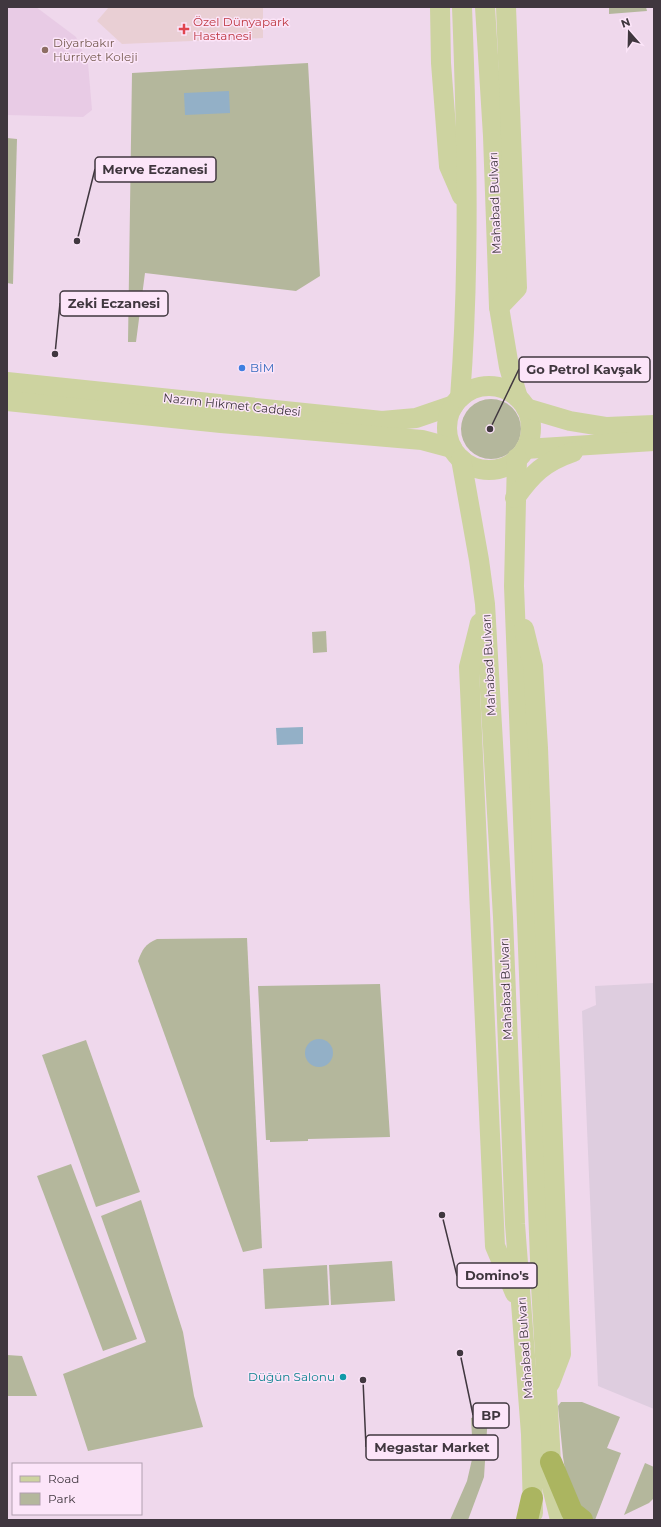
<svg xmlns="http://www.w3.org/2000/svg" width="661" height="1527" viewBox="0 0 661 1527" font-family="Montserrat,sans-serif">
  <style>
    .commercial { fill: #decddf }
    .built { fill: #e8cbe5 }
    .medical { fill: #e9cfd4 }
    .green { fill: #b4b79c }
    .water { fill: #93b0c7 }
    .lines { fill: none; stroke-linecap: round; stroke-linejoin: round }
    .major { stroke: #cdd3a0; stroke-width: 20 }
    .highway { stroke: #abb560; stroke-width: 22 }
    .health-dot { fill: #e0444e; stroke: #fce5f9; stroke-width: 1.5 }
    .education-dot { fill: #8d6e63; stroke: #fce5f9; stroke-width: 1.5 }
    .shop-dot { fill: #3f7fe0; stroke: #fce5f9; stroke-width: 1.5 }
    .culture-dot { fill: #0f9aa8; stroke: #fce5f9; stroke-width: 1.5 }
    .labels { text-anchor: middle; stroke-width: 3; stroke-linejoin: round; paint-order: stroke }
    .health-label { font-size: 12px; fill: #be3a42; stroke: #fce5f9; text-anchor: start }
    .education-label { font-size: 12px; fill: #785e54; stroke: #fce5f9; text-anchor: start }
    .street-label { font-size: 12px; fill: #40373f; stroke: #fce5f9 }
    .shop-label { font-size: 12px; fill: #366cbe; stroke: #fce5f9; text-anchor: start }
    .culture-label { font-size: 12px; fill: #0d838f; stroke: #fce5f9; text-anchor: end }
    .leader { fill: none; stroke: #40373f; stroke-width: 1.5 }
    .callout-dot { fill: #40373f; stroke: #fce5f9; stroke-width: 1.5 }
    .callout { fill: #fce5f9; stroke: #40373f; stroke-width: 1.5 }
    .callout-label { font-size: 13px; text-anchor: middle; font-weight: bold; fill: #40373f }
  </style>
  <rect width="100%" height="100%" fill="#efd8ec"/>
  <path class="commercial" d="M 654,983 L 654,1409 L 598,1386 L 582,1011 L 596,1005 L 595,986 Z"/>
  <path class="built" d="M 7,7 L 36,7 L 76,37 L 88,63 L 92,110 L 83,117 L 7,115 Z"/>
  <path class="medical" d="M 109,7 L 263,7 L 263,38 L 122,44 L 97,21 Z"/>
  <g class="green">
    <path d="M 609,7 L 646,7 L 647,11 L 609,14 Z"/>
    <path d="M 308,63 L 320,276 L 296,291 L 145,273 L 136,342 L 128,342 L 132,73 Z"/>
    <path d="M 7,138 L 17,139 L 13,284 L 7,283 Z"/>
    <circle cx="491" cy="429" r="30"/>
    <path d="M 326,631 L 327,652 L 313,653 L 312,632 Z"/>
    <path d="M 247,938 L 262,1248 L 243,1252 L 138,961 C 142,950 145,944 157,939 Z"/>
    <path d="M 380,984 L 390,1137 L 308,1139 L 308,1141 L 270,1142 L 270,1140 L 266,1140 L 258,986 Z"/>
    <path d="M 86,1040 L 140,1192 L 96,1207 L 42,1055 Z"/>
    <path d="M 71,1164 L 137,1339 L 103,1351 L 37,1176 Z"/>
    <path d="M 141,1200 L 183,1332 L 194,1396 L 203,1427 L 88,1451 L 63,1374 L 146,1342 L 101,1216 Z"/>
    <path d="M 392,1261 L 395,1301 L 331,1305 L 329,1265 Z"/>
    <path d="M 327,1265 L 329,1305 L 265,1309 L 263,1269 Z"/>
    <path d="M 7,1355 L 22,1356 L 37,1396 L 7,1396 Z"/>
    <path d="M 561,1402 L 582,1402 L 620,1417 L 607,1448 L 621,1453 L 595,1520 L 588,1520 L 569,1494 L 563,1457 L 558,1406 Z"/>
    <path d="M 488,1414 L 484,1477 L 468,1520 L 450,1520 L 467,1481 L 473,1455 L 471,1418 Z"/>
    <path d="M 645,1463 L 654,1467 L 654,1498 L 649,1503 L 624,1515 Z"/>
  </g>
  <g class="water">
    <path d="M 229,91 L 230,113 L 185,115 L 184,93 Z"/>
    <path d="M 303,727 L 303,744 L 277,745 L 276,728 Z"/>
    <circle cx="319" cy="1053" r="14"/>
  </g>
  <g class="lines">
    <g class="major">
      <path d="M 440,7 L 441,63 L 449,166 L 462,196"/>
      <path d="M 485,7 L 493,136 L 499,307 L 509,367 L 518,398"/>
      <path d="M 499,307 L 517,288 L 506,7"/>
      <path d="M 7,382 L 382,421 L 416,418 L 454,405"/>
      <circle cx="489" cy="428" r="42"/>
      <path d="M 460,398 C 470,268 467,137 462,7"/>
      <path d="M 7,401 L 221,423 L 422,440 L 452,448"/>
      <path d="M 526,408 L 570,421 L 607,427 L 654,425"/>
      <path d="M 525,449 L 654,441"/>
      <path d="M 517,458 L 514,586 L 541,1285 L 551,1462 L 552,1487 L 560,1520"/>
      <path d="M 461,459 L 479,560 L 485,604 L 503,917 L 515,1224 L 531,1434 L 533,1513"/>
      <path d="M 515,498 C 532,474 544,462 573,452"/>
      <path d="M 480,623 L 469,667 L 495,1246 L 515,1293"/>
      <path d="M 524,629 L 533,666 L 538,748 L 561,1354 L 550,1383"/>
    </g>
    <g class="highway">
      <path d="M 551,1462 L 572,1512 L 582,1520"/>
      <path d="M 527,1520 L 532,1498"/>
    </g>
  </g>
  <path class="health-dot" d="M182 23h4v4h4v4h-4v4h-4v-4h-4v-4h4z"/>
  <circle class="education-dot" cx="45" cy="50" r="4"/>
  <circle class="shop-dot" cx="242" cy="368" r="4"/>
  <circle class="culture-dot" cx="343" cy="1377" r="4"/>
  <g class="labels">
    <g class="health-label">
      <text x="193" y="26">Özel Dünyapark<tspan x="193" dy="14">Hastanesi</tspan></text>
    </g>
    <g class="education-label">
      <text x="53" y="47">Diyarbakır<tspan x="53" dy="14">Hürriyet Koleji</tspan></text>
    </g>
    <g class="street-label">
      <text transform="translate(495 203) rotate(-92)" y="4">Mahabad Bulvarı</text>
      <text transform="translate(232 405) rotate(6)" y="4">Nazım Hikmet Caddesi</text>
      <text transform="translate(489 665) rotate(-93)" y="4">Mahabad Bulvarı</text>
      <text transform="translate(506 989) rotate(-92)" y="4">Mahabad Bulvarı</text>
      <text transform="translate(525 1348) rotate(-94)" y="4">Mahabad Bulvarı</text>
    </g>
    <g class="shop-label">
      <text x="250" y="372">BİM</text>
    </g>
    <g class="culture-label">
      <text x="335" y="1381">Düğün Salonu</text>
    </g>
  </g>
  <path class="leader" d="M77 241L95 169M55 354L60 303M490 429L519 369M442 1215L457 1276M460 1353L473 1415M363 1380L366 1447"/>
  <g class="callout-dot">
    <circle cx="77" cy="241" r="4"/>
    <circle cx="55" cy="354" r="4"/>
    <circle cx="490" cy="429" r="4"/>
    <circle cx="442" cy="1215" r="4"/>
    <circle cx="460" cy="1353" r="4"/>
    <circle cx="363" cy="1380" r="4"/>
  </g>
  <g class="callout">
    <rect x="95" y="157" width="121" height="25" rx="4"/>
    <rect x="60" y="291" width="108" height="25" rx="4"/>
    <rect x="519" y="357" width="131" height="25" rx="4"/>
    <rect x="457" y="1263" width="80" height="25" rx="4"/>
    <rect x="473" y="1403" width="36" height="25" rx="4"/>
    <rect x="366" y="1435" width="132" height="25" rx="4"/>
  </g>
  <g class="callout-label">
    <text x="155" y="174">Merve Eczanesi</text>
    <text x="114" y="308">Zeki Eczanesi</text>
    <text x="584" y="374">Go Petrol Kavşak</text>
    <text x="497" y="1280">Domino's</text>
    <text x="491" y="1420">BP</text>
    <text x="432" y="1452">Megastar Market</text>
  </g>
  <rect width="661" height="1527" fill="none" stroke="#40373f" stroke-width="16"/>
  <rect x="12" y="1463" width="130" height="52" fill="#fce5f9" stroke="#b19faf"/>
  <rect x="20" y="1476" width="20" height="6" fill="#cdd3a0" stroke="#b19faf"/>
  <text x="48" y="1483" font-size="12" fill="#40373f">Road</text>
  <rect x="20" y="1493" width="20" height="12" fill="#b4b79c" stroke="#b19faf"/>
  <text x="48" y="1503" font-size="12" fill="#40373f">Park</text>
  <g transform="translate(629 32) rotate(340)" stroke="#fce5f9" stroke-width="3" paint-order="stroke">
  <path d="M0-3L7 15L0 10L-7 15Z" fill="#40373f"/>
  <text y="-6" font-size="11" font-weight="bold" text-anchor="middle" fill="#40373f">N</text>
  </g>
</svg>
